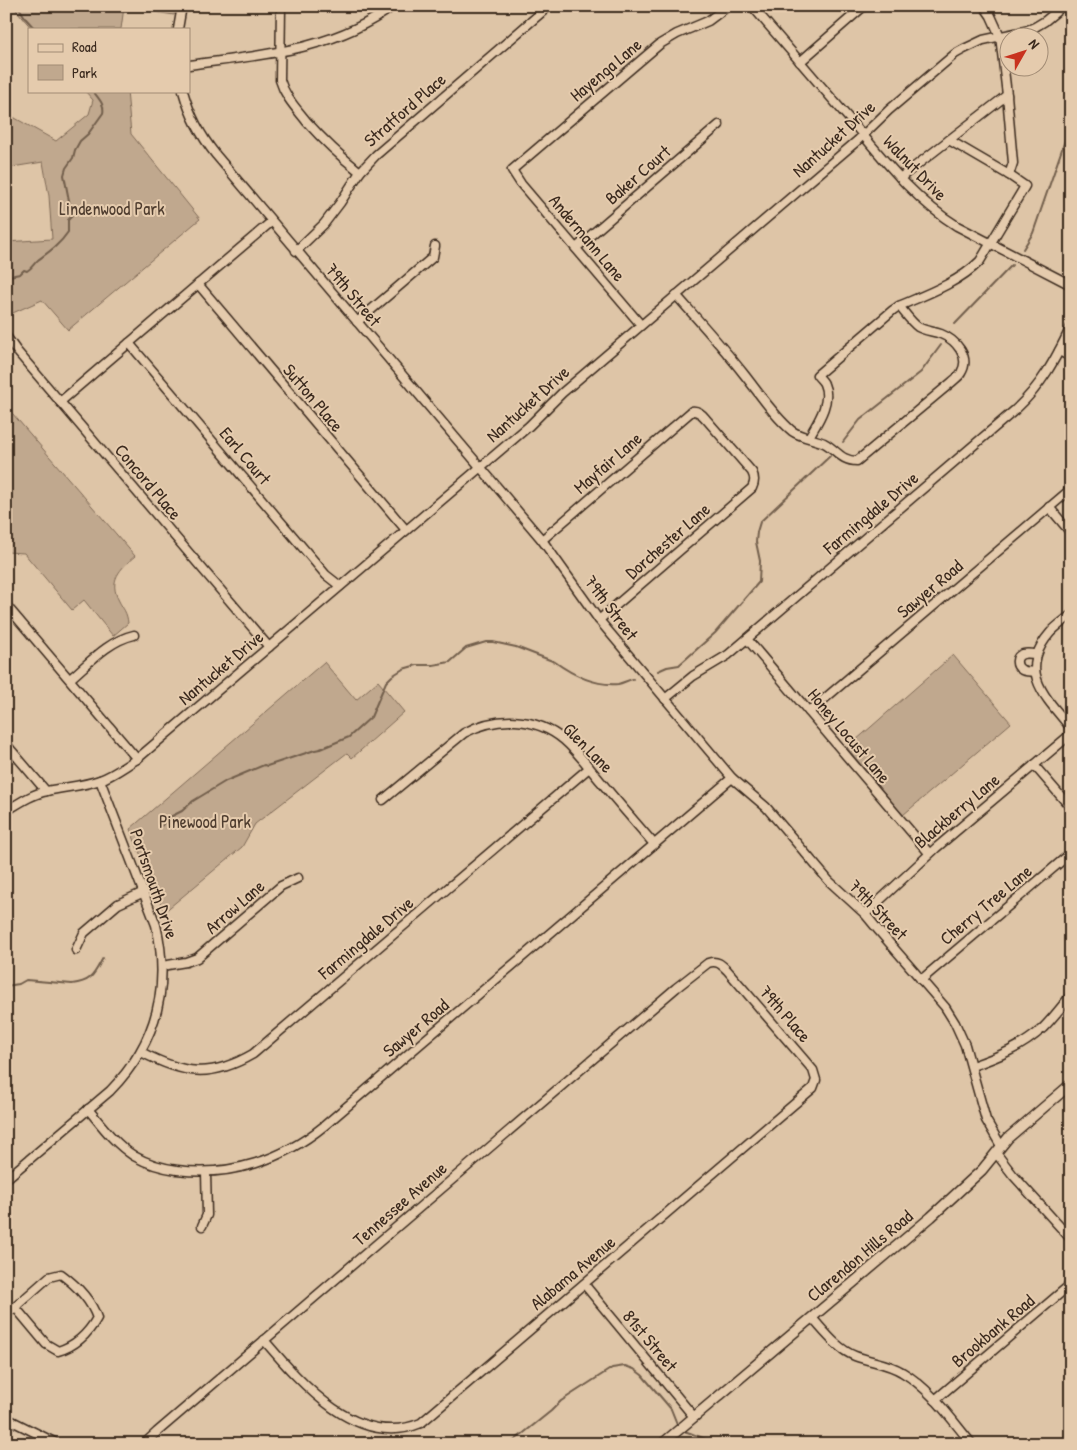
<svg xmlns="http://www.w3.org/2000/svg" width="1077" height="1450" viewBox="0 0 1077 1450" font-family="'Patrick Hand',sans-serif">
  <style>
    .green { fill: #c0a88e; stroke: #7e6956 }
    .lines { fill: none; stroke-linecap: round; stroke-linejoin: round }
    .stream { stroke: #725e4c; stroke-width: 2 }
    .minor-casing { stroke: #3b2a1e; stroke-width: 11 }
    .tertiary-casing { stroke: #3b2a1e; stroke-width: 12 }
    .motorway-casing { stroke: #3b2a1e; stroke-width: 18 }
    .minor { stroke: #e5cbad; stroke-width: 8 }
    .tertiary { stroke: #e5cbad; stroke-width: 9 }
    .motorway { stroke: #e5cbad; stroke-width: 14 }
    .labels { text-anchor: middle; stroke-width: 4; stroke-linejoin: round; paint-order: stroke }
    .street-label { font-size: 18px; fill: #3b2a1e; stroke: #e5cbad }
    .park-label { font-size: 18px; fill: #4f3d2f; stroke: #e5cbad }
  </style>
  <rect width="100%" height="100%" fill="#dec5a7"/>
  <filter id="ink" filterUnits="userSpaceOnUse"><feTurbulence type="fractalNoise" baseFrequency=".02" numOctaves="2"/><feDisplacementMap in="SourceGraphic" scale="10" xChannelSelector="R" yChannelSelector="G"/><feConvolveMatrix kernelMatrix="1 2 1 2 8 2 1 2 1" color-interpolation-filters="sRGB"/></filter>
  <g filter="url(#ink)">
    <g class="green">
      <path d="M 13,6 L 175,6 L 174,15 L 124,7 L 121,29 L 32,29 Z"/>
      <path d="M 85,91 L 127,91 L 131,134 L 200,219 L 68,330 L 42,300 L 6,316 L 6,242 L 52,239 L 49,196 L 43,162 L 6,168 L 6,113 L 56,141 L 89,114 L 93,100 Z"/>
      <path d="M 6,406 L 135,556 C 120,569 108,580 119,601 C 123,609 127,612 128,623 L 113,636 L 84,600 L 72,610 L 24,553 L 6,552 Z"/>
      <path d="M 953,655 L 1011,723 L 903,815 L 847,748 Z"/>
      <path d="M 324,662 L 356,700 L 378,681 L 404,712 L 352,758 L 347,753 L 255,824 L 242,847 L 164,912 L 130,829 Z"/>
    </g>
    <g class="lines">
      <g class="stream">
        <path d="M 18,6 L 26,19 L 35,29"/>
        <path d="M 1023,249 L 1033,233 L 1071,123"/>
        <path d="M 6,283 L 9,276 L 20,274 L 24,270 L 27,271 C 32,268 34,263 38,260 C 50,251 60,244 68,232 L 68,220 L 72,216 L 64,175 L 66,168 L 73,158 L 75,150 L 80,141 L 88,134 L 103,113 C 105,104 98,98 93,91"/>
        <path d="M 955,324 L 1012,265"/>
        <path d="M 843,442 L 860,420 L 921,372 L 941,345"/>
        <path d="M 658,671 L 667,667 L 679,665 L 715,633 L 759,582 L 760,561 L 756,542 L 757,532 L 760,522 L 830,456"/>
        <path d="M 161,826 L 170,817 L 182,811 L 193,801 L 226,781 L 264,765 L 267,766 L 315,750 L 320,749 L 349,737 L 371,717 L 386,682 L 392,676 L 403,669 L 417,665 L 433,665 L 450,662 L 466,648 L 486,642 L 493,642 L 516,647 L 555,662 C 573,675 595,686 618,684 C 623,683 628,680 633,679"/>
        <path d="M 6,986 L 19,984 L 26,980 L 72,984 C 92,982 94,974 103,958"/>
        <path d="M 684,1431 C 697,1435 708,1441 721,1444"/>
        <path d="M 510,1444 L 551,1411 L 561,1401 L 612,1368 L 625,1366 L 634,1369 L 642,1375 L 671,1409 L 677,1424"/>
      </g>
      <g class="minor-casing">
        <g id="minor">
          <path d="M 281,6 L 280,80 C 285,97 296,108 307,122 C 324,141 340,156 360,172"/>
          <path d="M 752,6 C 786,45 819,84 852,122 C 885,161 914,199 957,226 L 1071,285"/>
          <path d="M 984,6 L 991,16 L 1000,36 L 1007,95 L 1013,163 L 1009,175"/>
          <path d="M 178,29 L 182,6"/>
          <path d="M 800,62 L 864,6"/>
          <path d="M 189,65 C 260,55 333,51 393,6"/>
          <path d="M 183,91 C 190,116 200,135 216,155 L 542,540 L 599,620 L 732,778 L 766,807 L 829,881 L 865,914 L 879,931 L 945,1007 L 955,1023 L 965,1045 L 986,1120 L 1001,1146"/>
          <path d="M 900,178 L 949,140"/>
          <path d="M 576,248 L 719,125"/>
          <path d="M 296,251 L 324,224 L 340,203 L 360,172 L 376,155 L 549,6"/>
          <path d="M 198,284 L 406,530"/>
          <path d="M 676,295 C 699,321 722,346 743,373 C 759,393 773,415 792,431 C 800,437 815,439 824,443 C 837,450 841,461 857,461 L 952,382 C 955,379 959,377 961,373 C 971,357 956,340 941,334 C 933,331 925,331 918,327 C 911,322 905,313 899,306 C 927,294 958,283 980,261 L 1025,186 L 1009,175 L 949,140 L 1007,95"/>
          <path d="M 357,322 L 433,257 L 435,246"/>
          <path d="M 641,325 L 521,184 L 512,170 L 660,44 L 677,34 L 708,21 L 728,6"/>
          <path d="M 6,336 L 16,350 L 269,647"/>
          <path d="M 129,343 L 326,575 L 340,586"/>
          <path d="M 1059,351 L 1071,357"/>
          <path d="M 60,402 L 271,222"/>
          <path d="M 809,437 C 817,423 832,402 824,384 C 823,381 819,378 817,375 L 893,310 L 899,306"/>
          <path d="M 1049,507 L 1071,533"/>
          <path d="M 542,540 L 692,411 C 698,410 702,414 706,419 L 752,472 C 755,478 755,482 752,488 L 599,620"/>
          <path d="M 6,605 L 137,759"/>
          <path d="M 1071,615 C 1064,621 1056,626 1050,633 C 1017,671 1045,697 1071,728"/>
          <path d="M 747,639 L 929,853"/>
          <path d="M 1035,672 C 1031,671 1026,672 1022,670 C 1015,666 1015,656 1023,654 C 1027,653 1032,654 1036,654"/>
          <path d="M 70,679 C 89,663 108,641 134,635"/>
          <path d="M 665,699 L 693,676 L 728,655 L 1015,410 C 1042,385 1055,360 1071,327"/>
          <path d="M 809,712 L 1071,489"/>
          <path d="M 6,744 L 46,791"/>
          <path d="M 1034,765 L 1071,808"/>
          <path d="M 383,800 L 464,733 C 496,716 535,716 564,740 C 578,752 590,769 602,783 C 619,804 637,824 654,844"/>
          <path d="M 6,811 C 19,803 32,794 47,791 C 65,787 83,786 100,780 C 114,775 125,766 137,759 L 529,426 L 562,393 L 857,141 L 889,110 L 955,54 L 964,49 L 983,40 L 1025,31 L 1035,27 L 1045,21 L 1063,6"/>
          <path d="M 865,914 L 936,848 L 1071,734"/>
          <path d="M 76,950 L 84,933 L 118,904 L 144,892"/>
          <path d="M 162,966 L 186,962 L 197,958 L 281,886 L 298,878"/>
          <path d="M 921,980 L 1071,853"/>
          <path d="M 141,1052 C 183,1074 210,1079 253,1054 L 589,768"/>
          <path d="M 972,1066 C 998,1057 1022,1047 1043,1028 C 1053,1018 1062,1006 1071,995"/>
          <path d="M 88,1109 C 102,1126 115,1144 134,1156 C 148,1164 162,1168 177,1170 C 231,1177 282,1160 324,1126 L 732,778"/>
          <path d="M 996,1153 L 1013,1175 L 1071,1239"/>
          <path d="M 6,1179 L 110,1091 C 156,1044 171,989 156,925 L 100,780"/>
          <path d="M 202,1226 L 207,1215 L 206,1172"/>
          <path d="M 61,1274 C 76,1285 91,1300 97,1318 C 88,1334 75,1346 58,1351 L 46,1344 L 15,1307 L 49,1277 Z"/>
          <path d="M 584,1284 L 694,1417"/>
          <path d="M 6,1314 L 15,1307"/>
          <path d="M 812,1318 C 825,1332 837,1349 855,1356 C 871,1362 888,1363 902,1372 C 931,1389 951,1419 972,1444"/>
          <path d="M 935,1400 L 1071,1284"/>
          <path d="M 6,1418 L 58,1444"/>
          <path d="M 144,1444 L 157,1432 L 676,988 L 708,963 C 717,960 721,964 727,970 L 813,1070 L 816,1080 L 813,1088 L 421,1423 C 357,1450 300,1382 264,1340"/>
        </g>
      </g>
      <g class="tertiary-casing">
        <path id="tertiary" d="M 662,1444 L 931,1217 L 982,1170 L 1008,1138 L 1071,1084"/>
      </g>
      <g class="motorway-casing">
        <path id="motorway" d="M 6,1443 L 7,1444"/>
      </g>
      <use href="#minor" class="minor"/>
      <use href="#tertiary" class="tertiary"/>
      <use href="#motorway" class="motorway"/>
    </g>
  </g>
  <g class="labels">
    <g class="street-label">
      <text transform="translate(606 70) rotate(-40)" y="6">Hayenga Lane</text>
      <text transform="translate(405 110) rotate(-41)" y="6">Stratford Place</text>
      <text transform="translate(834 139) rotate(-42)" y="6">Nantucket Drive</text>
      <text transform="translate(915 168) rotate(46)" y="6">Walnut Drive</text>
      <text transform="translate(638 175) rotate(-41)" y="6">Baker Court</text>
      <text transform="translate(587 238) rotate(50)" y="6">Andermann Lane</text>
      <text transform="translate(353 295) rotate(50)" y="6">79th Street</text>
      <text transform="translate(313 398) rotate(50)" y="6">Sutton Place</text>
      <text transform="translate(528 404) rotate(-42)" y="6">Nantucket Drive</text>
      <text transform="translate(245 456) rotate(50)" y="6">Earl Court</text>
      <text transform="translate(608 463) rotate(-41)" y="6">Mayfair Lane</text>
      <text transform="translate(148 482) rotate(50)" y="6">Concord Place</text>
      <text transform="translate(871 513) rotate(-40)" y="6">Farmingdale Drive</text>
      <text transform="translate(668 541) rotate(-41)" y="6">Dorchester Lane</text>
      <text transform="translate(930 589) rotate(-40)" y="6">Sawyer Road</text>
      <text transform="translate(611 608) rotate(53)" y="6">79th Street</text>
      <text transform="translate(221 668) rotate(-40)" y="6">Nantucket Drive</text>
      <text transform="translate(849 736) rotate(50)" y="6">Honey Locust Lane</text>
      <text transform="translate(588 748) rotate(45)" y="6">Glen Lane</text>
      <text transform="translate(957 811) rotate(-40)" y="6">Blackberry Lane</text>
      <text transform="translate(154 884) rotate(71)" y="6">Portsmouth Drive</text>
      <text transform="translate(986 905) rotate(-40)" y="6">Cherry Tree Lane</text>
      <text transform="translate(235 907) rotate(-41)" y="6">Arrow Lane</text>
      <text transform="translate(878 910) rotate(46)" y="6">79th Street</text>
      <text transform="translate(366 938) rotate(-40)" y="6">Farmingdale Drive</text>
      <text transform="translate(785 1014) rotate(49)" y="6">79th Place</text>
      <text transform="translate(416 1028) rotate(-40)" y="6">Sawyer Road</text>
      <text transform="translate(400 1204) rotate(-41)" y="6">Tennessee Avenue</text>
      <text transform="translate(860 1256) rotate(-40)" y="6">Clarendon Hills Road</text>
      <text transform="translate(573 1273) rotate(-40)" y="6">Alabama Avenue</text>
      <text transform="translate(993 1331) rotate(-40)" y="6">Brookbank Road</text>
      <text transform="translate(650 1341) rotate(50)" y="6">81st Street</text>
    </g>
    <g class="park-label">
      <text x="112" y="215">Lindenwood Park</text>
      <text x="205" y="828">Pinewood Park</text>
    </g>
  </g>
  <rect width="1077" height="1450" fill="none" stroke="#e5cbad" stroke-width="25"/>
  <rect x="12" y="12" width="1052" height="1425" fill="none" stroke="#3b2a1e" stroke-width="2" filter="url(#ink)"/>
  <rect x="28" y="28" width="162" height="65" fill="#e5cbad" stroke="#a18b74"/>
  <rect x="38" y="44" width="25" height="8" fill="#e5cbad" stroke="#a18b74"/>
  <text x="72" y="52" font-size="15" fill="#3b2a1e">Road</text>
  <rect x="38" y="65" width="25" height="15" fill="#c0a88e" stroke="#a18b74"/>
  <text x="72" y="78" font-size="15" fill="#3b2a1e">Park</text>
  <g transform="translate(1024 52) rotate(51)"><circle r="24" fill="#e5cbad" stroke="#a18b74"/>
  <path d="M0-4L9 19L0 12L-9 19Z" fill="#c8321e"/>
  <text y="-8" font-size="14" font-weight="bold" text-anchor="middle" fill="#3b2a1e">N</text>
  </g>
</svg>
